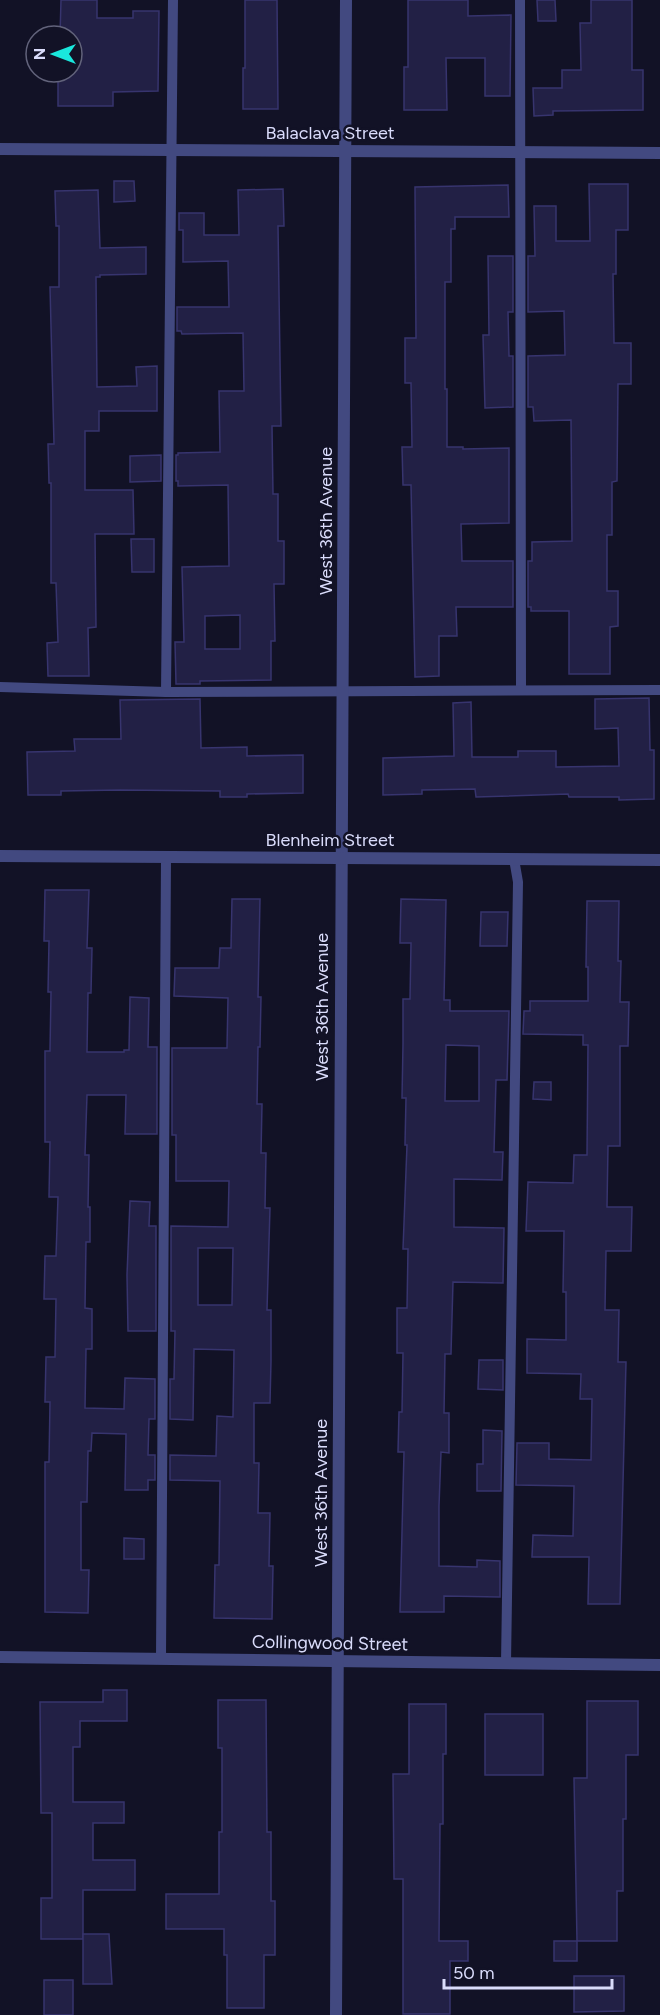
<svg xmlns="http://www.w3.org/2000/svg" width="660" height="2015" viewBox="0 0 660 2015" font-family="Figtree,sans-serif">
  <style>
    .building { fill: #222045; stroke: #37346e; stroke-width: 1.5; fill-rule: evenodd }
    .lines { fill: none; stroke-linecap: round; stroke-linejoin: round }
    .service { stroke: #424980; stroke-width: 10 }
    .minor { stroke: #424980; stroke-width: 12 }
    .tertiary { stroke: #424980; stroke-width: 12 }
    .labels { text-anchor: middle; stroke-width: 5; stroke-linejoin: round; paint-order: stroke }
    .street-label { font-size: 18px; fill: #dadcfb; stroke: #121226 }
  </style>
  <rect width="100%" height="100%" fill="#121226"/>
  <g class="building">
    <path d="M 61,0 L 97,0 L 97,18 L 133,18 L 133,11 L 159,11 L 158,91 L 113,92 L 113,106 L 58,106 L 58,72 L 72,72 L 72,36 L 60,36 Z"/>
    <path d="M 245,0 L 277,0 L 278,109 L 243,109 L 243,68 L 245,68 Z"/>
    <path d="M 408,0 L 468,0 L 468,16 L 511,15 L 510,96 L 485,96 L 485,58 L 446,58 L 447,110 L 404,110 L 404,67 L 408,67 Z"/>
    <path d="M 537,0 L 555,0 L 556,21 L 538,21 Z"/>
    <path d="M 591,0 L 632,0 L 632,70 L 643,70 L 643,110 L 553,111 L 553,115 L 534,116 L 533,88 L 562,88 L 562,70 L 581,70 L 580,23 L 591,23 Z"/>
    <path d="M 114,181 L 134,181 L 135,201 L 114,202 Z"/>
    <path d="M 589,184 L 628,184 L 628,230 L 616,230 L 616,274 L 613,274 L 614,343 L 631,343 L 631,384 L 618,384 L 617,481 L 612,482 L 612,535 L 607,535 L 607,591 L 618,591 L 618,626 L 610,627 L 610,674 L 569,674 L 569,611 L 531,611 L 531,607 L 528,607 L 528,561 L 532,561 L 532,542 L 572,541 L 571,420 L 534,421 L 533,407 L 528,407 L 528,356 L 565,355 L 564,311 L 528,312 L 528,256 L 535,256 L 534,206 L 556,206 L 556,241 L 590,241 Z"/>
    <path d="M 508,185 L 509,217 L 455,217 L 455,229 L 451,229 L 451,282 L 445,282 L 445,389 L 447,389 L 447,447 L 463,447 L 463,449 L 509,448 L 509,523 L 461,524 L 462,561 L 513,561 L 513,607 L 456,607 L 457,636 L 439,636 L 439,676 L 415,677 L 411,485 L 403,485 L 402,447 L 412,447 L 411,383 L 405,383 L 405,338 L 416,338 L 415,187 Z"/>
    <path d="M 283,189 L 284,226 L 278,226 L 281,426 L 272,426 L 273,494 L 278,494 L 278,541 L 284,541 L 284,584 L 274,584 L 275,641 L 271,641 L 271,680 L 200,681 L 200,684 L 176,684 L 175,642 L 184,642 L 182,567 L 229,566 L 228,485 L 178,486 L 178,481 L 176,481 L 176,455 L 178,455 L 178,453 L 220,452 L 219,391 L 244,391 L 243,333 L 182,334 L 181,331 L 177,331 L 177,307 L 229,307 L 228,261 L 183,262 L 183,230 L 179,230 L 179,213 L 204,213 L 204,235 L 239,235 L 238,190 ZM 240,615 L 240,649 L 205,649 L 205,616 Z"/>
    <path d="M 98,190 L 100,248 L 146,247 L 146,274 L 100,275 L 100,277 L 96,277 L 97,387 L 137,386 L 136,367 L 157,366 L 157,411 L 99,411 L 99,431 L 85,431 L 85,490 L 133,490 L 134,534 L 95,534 L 96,627 L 88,628 L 89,676 L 48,676 L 47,643 L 58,642 L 56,583 L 51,583 L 51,483 L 49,483 L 48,444 L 54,444 L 50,287 L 59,287 L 59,226 L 56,226 L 55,191 Z"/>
    <path d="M 488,256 L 513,256 L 513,312 L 508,312 L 509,356 L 513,356 L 513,407 L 485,408 L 483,335 L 489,335 Z"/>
    <path d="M 161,455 L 161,481 L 130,482 L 130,456 Z"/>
    <path d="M 131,539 L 154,539 L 154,572 L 132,572 Z"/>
    <path d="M 649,698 L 650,750 L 654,750 L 654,799 L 619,800 L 619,797 L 569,797 L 568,794 L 476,797 L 475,789 L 422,790 L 422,794 L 383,795 L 383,758 L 454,756 L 453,703 L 471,702 L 472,757 L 518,757 L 518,751 L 556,751 L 556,767 L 619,766 L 618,728 L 595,729 L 595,699 Z"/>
    <path d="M 200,699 L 201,748 L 247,747 L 247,756 L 303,755 L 303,793 L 247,794 L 247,797 L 220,797 L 220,791 L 120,790 L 61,791 L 61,795 L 28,795 L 27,752 L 75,751 L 74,739 L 121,739 L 120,700 Z"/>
    <path d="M 45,890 L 89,890 L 87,948 L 92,948 L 91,993 L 88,993 L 87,1052 L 124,1052 L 124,1050 L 129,1050 L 130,997 L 149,998 L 148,1047 L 157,1047 L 157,1134 L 125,1134 L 126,1095 L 87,1095 L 85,1155 L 89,1155 L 88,1207 L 90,1207 L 90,1242 L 86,1242 L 85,1308 L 92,1309 L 92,1349 L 86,1349 L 85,1408 L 124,1409 L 125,1378 L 155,1379 L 155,1419 L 149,1419 L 148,1455 L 155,1455 L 155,1480 L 148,1480 L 148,1490 L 125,1490 L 126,1434 L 92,1433 L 91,1451 L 88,1451 L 87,1502 L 81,1502 L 81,1570 L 89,1570 L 88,1613 L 45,1612 L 45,1462 L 49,1462 L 50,1402 L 45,1402 L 46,1357 L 55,1357 L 56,1299 L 44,1299 L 45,1256 L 56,1256 L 58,1197 L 49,1197 L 50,1142 L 45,1142 L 45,1051 L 50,1051 L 51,992 L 48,992 L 49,941 L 44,941 Z"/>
    <path d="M 232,899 L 260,899 L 258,997 L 261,997 L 260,1047 L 258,1047 L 257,1104 L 262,1104 L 261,1153 L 266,1153 L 265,1208 L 270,1208 L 267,1310 L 271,1310 L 271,1361 L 270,1403 L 254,1403 L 254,1463 L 259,1463 L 258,1513 L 270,1513 L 269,1566 L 273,1566 L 272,1619 L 214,1618 L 215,1565 L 219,1565 L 220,1481 L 170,1480 L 170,1455 L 216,1456 L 217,1416 L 233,1417 L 234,1350 L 194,1349 L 193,1420 L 170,1419 L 170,1379 L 174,1379 L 175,1331 L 171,1331 L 171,1226 L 228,1227 L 229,1181 L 176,1181 L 176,1135 L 172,1135 L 172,1048 L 227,1048 L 228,998 L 174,996 L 175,968 L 219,968 L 220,948 L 231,948 ZM 198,1248 L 233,1248 L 232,1305 L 198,1305 Z"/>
    <path d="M 401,899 L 446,900 L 444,1000 L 450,1000 L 450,1011 L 509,1011 L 507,1080 L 496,1080 L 494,1152 L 503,1152 L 502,1180 L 454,1179 L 454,1227 L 504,1228 L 503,1283 L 453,1282 L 451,1354 L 445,1354 L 444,1413 L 449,1413 L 449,1453 L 441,1452 L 439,1506 L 439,1566 L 477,1567 L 477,1560 L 500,1561 L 500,1597 L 444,1596 L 444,1612 L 400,1612 L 404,1452 L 398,1452 L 399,1412 L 402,1412 L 403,1353 L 397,1353 L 397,1308 L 407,1308 L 408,1249 L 403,1249 L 407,1145 L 405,1145 L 406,1098 L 402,1098 L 403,1044 L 403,999 L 410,999 L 411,943 L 400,943 ZM 446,1045 L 479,1046 L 479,1101 L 445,1101 Z"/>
    <path d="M 587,901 L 619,901 L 618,961 L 621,961 L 620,1002 L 629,1002 L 628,1046 L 620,1046 L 620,1146 L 608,1146 L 607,1207 L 632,1207 L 631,1251 L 606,1251 L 605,1310 L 619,1310 L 618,1362 L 626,1362 L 620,1604 L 588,1604 L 589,1557 L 532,1557 L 533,1535 L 573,1536 L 574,1486 L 516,1485 L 517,1443 L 549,1443 L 549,1459 L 591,1460 L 592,1399 L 580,1399 L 581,1374 L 527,1373 L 527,1339 L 566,1340 L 566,1292 L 563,1292 L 564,1231 L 526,1231 L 528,1182 L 573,1183 L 574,1155 L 587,1155 L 588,1045 L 583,1045 L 583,1035 L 523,1034 L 524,1011 L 530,1011 L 530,1001 L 588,1001 L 588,967 L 586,967 Z"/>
    <path d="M 481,912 L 508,912 L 507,946 L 480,946 Z"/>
    <path d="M 534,1082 L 551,1082 L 551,1100 L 533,1099 Z"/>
    <path d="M 130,1201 L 150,1202 L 149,1226 L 156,1226 L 156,1331 L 128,1331 L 127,1275 Z"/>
    <path d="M 479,1360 L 503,1360 L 503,1390 L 478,1389 Z"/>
    <path d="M 483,1430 L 502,1431 L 501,1491 L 477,1491 L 477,1464 L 483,1464 Z"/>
    <path d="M 124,1538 L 144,1539 L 144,1559 L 124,1559 Z"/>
    <path d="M 103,1690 L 127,1690 L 127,1721 L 80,1721 L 80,1747 L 73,1747 L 73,1802 L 124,1802 L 124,1823 L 93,1823 L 93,1860 L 135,1860 L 135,1890 L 83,1890 L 83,1939 L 41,1939 L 41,1898 L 52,1898 L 52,1813 L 41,1813 L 40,1702 L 103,1702 Z"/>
    <path d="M 218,1700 L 266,1700 L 267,1832 L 271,1832 L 271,1901 L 275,1901 L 275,1955 L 264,1955 L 264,2008 L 227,2008 L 227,1955 L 224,1955 L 224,1929 L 166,1929 L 166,1894 L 219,1894 L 219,1832 L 222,1832 L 222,1748 L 218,1748 Z"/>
    <path d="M 587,1701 L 638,1701 L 638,1755 L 626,1755 L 626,1819 L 623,1819 L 623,1891 L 617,1891 L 617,1941 L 577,1941 L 574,1778 L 587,1778 Z"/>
    <path d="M 409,1704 L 446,1704 L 446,1754 L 443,1754 L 443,1824 L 440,1824 L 439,1941 L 468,1941 L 468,1961 L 450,1961 L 450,2014 L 403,2014 L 403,1879 L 394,1879 L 393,1774 L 409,1774 Z"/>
    <rect x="485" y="1714" width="58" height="61"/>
    <path d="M 83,1934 L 109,1934 L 112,1984 L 83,1984 Z"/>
    <rect x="554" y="1941" width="23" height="20"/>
    <path d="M 574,1976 L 624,1976 L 624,2011 L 574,2012 Z"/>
    <rect x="44" y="1980" width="29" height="35"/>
  </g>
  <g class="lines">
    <g class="service">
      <path d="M 520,0 L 521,689"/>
      <path d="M 0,687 L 166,692 L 660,690"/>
      <path d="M 166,692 L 173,0"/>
      <path d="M 161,1658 L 166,858"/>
      <path d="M 506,1663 L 518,882 L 514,859"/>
    </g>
    <g class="minor">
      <path d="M 0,149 L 660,153"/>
      <path d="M 0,1657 L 660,1665"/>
      <path d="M 336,2015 L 346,0"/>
    </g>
    <path class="tertiary" d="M 0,856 L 660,860"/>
  </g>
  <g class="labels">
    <g class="street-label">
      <text x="330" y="139">Balaclava Street</text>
      <text transform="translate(326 521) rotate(-90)" y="6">West 36th Avenue</text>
      <text x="330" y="846">Blenheim Street</text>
      <text transform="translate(322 1007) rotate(-90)" y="6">West 36th Avenue</text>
      <text transform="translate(321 1493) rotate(-90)" y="6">West 36th Avenue</text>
      <text transform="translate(330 1643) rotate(1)" y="6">Collingwood Street</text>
    </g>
  </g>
  <g transform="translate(54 54) rotate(270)"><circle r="28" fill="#121226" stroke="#62637b" stroke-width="1.5"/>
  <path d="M0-4.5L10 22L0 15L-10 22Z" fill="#1ae7dc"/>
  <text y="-9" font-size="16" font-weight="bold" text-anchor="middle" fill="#dadcfb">N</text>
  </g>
  <path d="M444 1979v9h168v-9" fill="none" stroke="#dadcfb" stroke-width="3"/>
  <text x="453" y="1979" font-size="18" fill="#dadcfb" stroke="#121226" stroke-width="4.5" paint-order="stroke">50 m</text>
</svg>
